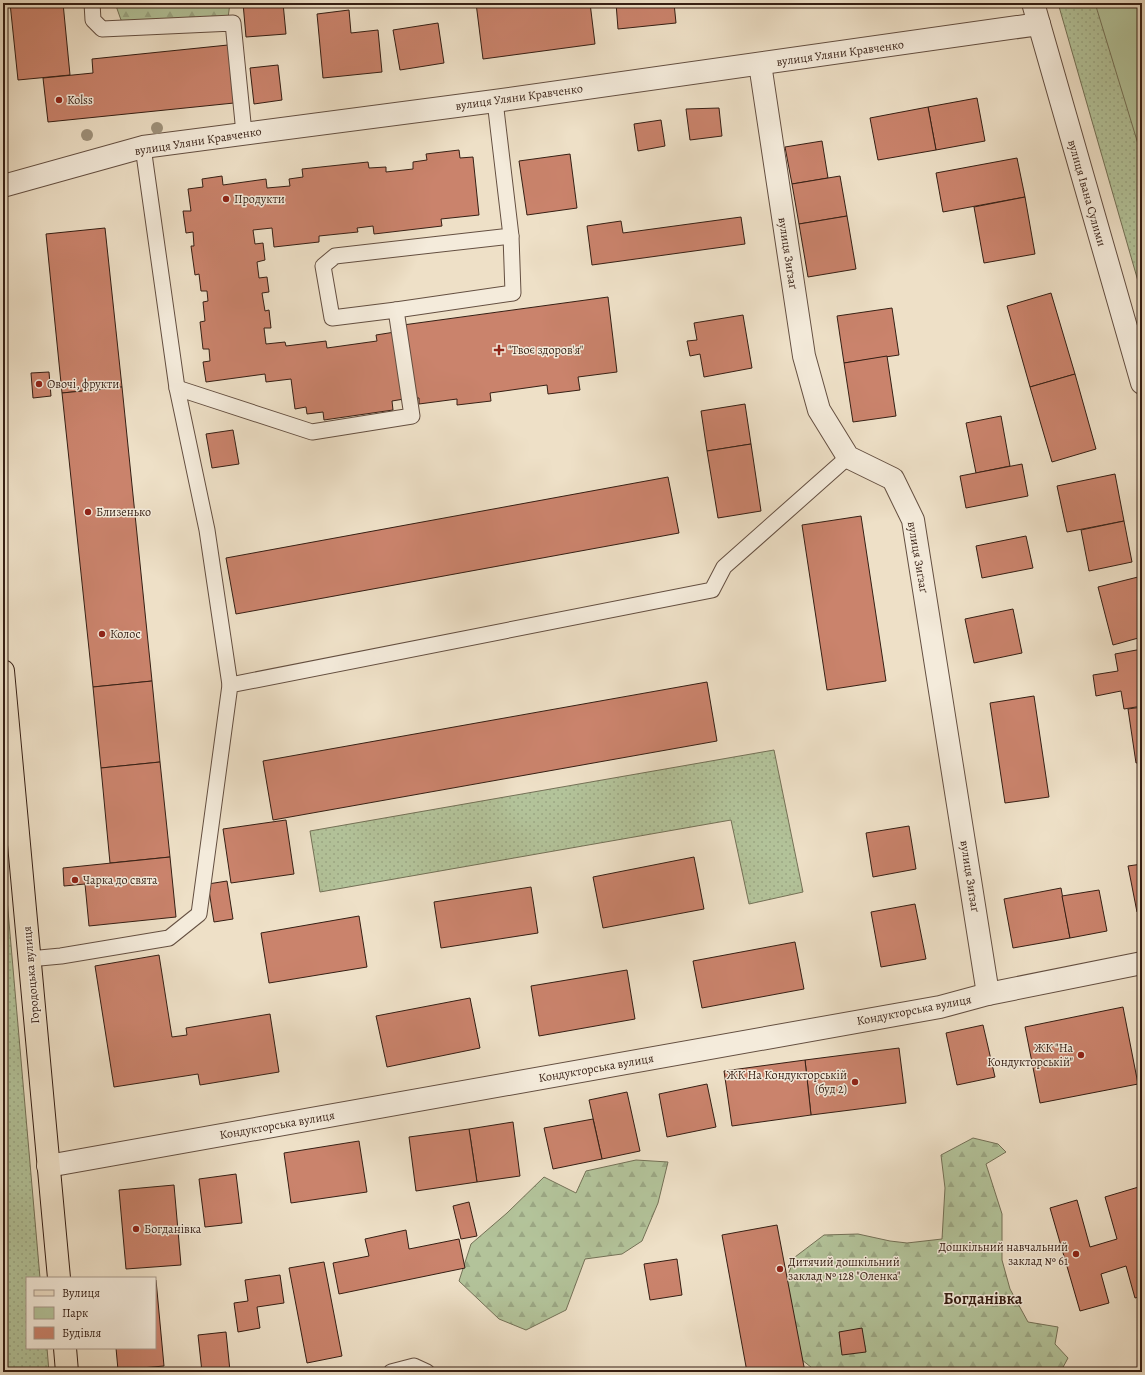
<svg xmlns="http://www.w3.org/2000/svg" width="1145" height="1375" viewBox="0 0 1145 1375" font-family="Alegreya,serif">
  <style>
    .green { fill: url(#green-dots); stroke: #747157 }
    .forest { fill: url(#forest-firs); stroke: #747157 }
    .pitch { fill: #b3c39a; stroke: #747157 }
    .building { fill: #ca836c; stroke: #361f14 }
    .lines { fill: none; stroke-linecap: round; stroke-linejoin: round }
    .lane-casing { stroke: #644f41; stroke-width: 17 }
    .street-casing { stroke: #644f41; stroke-width: 24 }
    .primary-casing { stroke: #361f14; stroke-width: 24 }
    .lane { stroke: #f4ebdb; stroke-width: 15 }
    .street { stroke: #f4ebdb; stroke-width: 22 }
    .primary { stroke: #eee0c7; stroke-width: 22 }
    .tree { fill: #9e917b }
    .poi-dot { fill: #8f2418; stroke: #f4ebdb; stroke-width: 1.5 }
    .labels { text-anchor: middle; stroke-width: 3; stroke-linejoin: round; paint-order: stroke }
    .street-label { font-size: 12px; fill: #361f14; stroke: #f4ebdb }
    .poi-label { font-size: 12px; fill: #361f14; stroke: #f4ebdb; text-anchor: start }
    .district-label { font-size: 16px; font-weight: bold; fill: #361f14; stroke: #f4ebdb }
  </style>
  <defs>
    <pattern id="green-dots" width="8" height="8" patternUnits="userSpaceOnUse"><rect width="8" height="8" fill="#b3c39a"/><path d="M2 2h.1M6 6h.1" fill="none" stroke="#9ba784" stroke-width="1.8" stroke-linecap="round"/></pattern>
    <pattern id="forest-firs" width="22" height="20" patternUnits="userSpaceOnUse"><rect width="22" height="20" fill="#b3c39a"/><path d="M5 1l3.5 6h-7zM16 11l3.5 6h-7z" fill="#9ba784"/></pattern>
  </defs>
  <rect width="100%" height="100%" fill="#eee0c7"/>
  <filter id="stains"><feTurbulence type="fractalNoise" baseFrequency=".005" numOctaves="4"/><feColorMatrix values="0 0 0 0 .2 0 0 0 0 .09 0 0 0 0 .02 0 0 0 .5 -.17"/></filter>
  <radialGradient id="worn" r=".72"><stop offset=".6" stop-color="#630" stop-opacity="0"/><stop offset="1" stop-color="#630" stop-opacity=".3"/></radialGradient>
  <g class="green">
    <path d="M 1058,3 L 1142,3 L 1142,295 Z"/>
    <path d="M 774,750 L 803,892 L 749,904 L 731,820 L 320,892 L 310,831 Z"/>
    <path d="M 3,853 L 40,1278 L 27,1278 L 27,1348 L 47,1348 L 49,1372 L 3,1372 Z"/>
  </g>
  <g class="forest">
    <path d="M 115,3 L 230,3 L 228,18 L 142,29 L 121,20 Z"/>
    <path d="M 973,1138 L 998,1144 L 1006,1152 L 986,1164 L 1002,1214 L 1002,1260 L 1010,1289 L 1028,1322 L 1058,1327 L 1055,1344 L 1068,1358 L 1061,1371 L 1057,1372 L 817,1372 L 791,1351 L 784,1285 L 795,1257 L 824,1235 L 858,1234 L 890,1241 L 907,1243 L 942,1239 L 945,1188 L 941,1155 Z"/>
    <path d="M 636,1160 L 668,1162 L 658,1203 L 642,1241 L 622,1254 L 585,1259 L 566,1310 L 526,1330 L 499,1319 L 459,1281 L 471,1244 L 507,1213 L 544,1177 L 576,1193 L 586,1171 Z"/>
  </g>
  <path class="pitch" d="M 1095,3 L 1142,3 L 1142,157 Z"/>
  <g class="building">
    <path d="M 10,3 L 63,3 L 70,75 L 18,80 Z"/>
    <path d="M 243,3 L 283,3 L 286,34 L 246,37 Z"/>
    <path d="M 476,3 L 590,3 L 595,44 L 483,59 Z"/>
    <path d="M 616,3 L 674,3 L 676,23 L 618,29 Z"/>
    <path d="M 349,10 L 351,33 L 378,30 L 382,72 L 323,78 L 317,14 Z"/>
    <path d="M 438,23 L 444,63 L 400,70 L 393,30 Z"/>
    <path d="M 228,45 L 234,103 L 48,122 L 43,78 L 93,73 L 92,59 Z"/>
    <path d="M 278,65 L 282,100 L 254,104 L 250,68 Z"/>
    <path d="M 977,98 L 985,141 L 936,150 L 928,107 Z"/>
    <path d="M 928,107 L 936,150 L 878,160 L 870,118 Z"/>
    <path d="M 719,108 L 722,136 L 690,140 L 686,109 Z"/>
    <path d="M 661,120 L 665,146 L 638,151 L 634,124 Z"/>
    <path d="M 822,141 L 828,178 L 792,184 L 785,147 Z"/>
    <path d="M 459,150 L 460,158 L 473,157 L 479,215 L 441,219 L 442,226 L 374,234 L 373,226 L 357,228 L 358,232 L 319,236 L 319,242 L 274,247 L 272,228 L 253,230 L 255,244 L 263,243 L 265,260 L 257,262 L 259,278 L 267,277 L 269,292 L 262,293 L 265,311 L 269,310 L 271,328 L 264,328 L 266,344 L 285,342 L 286,346 L 326,341 L 327,348 L 377,341 L 376,335 L 395,332 L 404,399 L 392,401 L 393,410 L 324,420 L 323,412 L 307,414 L 306,407 L 295,409 L 291,379 L 266,382 L 265,374 L 206,382 L 203,362 L 210,361 L 209,349 L 203,349 L 200,322 L 205,321 L 203,302 L 208,301 L 207,291 L 201,291 L 199,274 L 195,275 L 191,246 L 194,246 L 193,232 L 186,233 L 183,211 L 191,211 L 188,189 L 203,187 L 202,179 L 222,176 L 223,185 L 266,179 L 267,188 L 290,186 L 289,179 L 303,177 L 302,169 L 368,162 L 369,168 L 386,167 L 386,172 L 413,169 L 413,162 L 427,160 L 426,154 Z"/>
    <path d="M 570,154 L 577,208 L 527,215 L 519,161 Z"/>
    <path d="M 1017,158 L 1025,197 L 943,212 L 936,173 Z"/>
    <path d="M 840,176 L 847,216 L 799,224 L 792,184 Z"/>
    <path d="M 1025,197 L 1035,254 L 984,263 L 974,207 Z"/>
    <path d="M 847,216 L 856,269 L 808,277 L 799,224 Z"/>
    <path d="M 741,217 L 745,244 L 592,265 L 587,226 L 621,221 L 623,233 Z"/>
    <path d="M 105,228 L 122,387 L 62,393 L 46,234 Z"/>
    <path d="M 1051,293 L 1075,374 L 1030,387 L 1007,306 Z"/>
    <path d="M 608,297 L 617,372 L 578,377 L 580,390 L 548,394 L 547,385 L 490,393 L 491,401 L 457,405 L 457,399 L 419,404 L 419,398 L 413,398 L 403,325 Z"/>
    <path d="M 892,308 L 899,355 L 844,363 L 837,316 Z"/>
    <path d="M 743,315 L 752,368 L 704,377 L 700,354 L 690,356 L 687,341 L 697,340 L 694,323 Z"/>
    <path d="M 887,356 L 896,416 L 853,422 L 844,363 Z"/>
    <path d="M 49,372 L 51,396 L 33,398 L 31,373 Z"/>
    <path d="M 1075,374 L 1096,449 L 1052,462 L 1030,387 Z"/>
    <path d="M 122,387 L 152,681 L 93,687 L 62,393 Z"/>
    <path d="M 745,404 L 751,444 L 707,451 L 701,411 Z"/>
    <path d="M 1001,416 L 1010,466 L 976,473 L 966,423 Z"/>
    <path d="M 233,430 L 239,464 L 212,468 L 206,434 Z"/>
    <path d="M 751,444 L 761,511 L 718,518 L 707,451 Z"/>
    <path d="M 1022,464 L 1028,496 L 966,508 L 960,476 Z"/>
    <path d="M 1115,474 L 1124,521 L 1067,532 L 1057,486 Z"/>
    <path d="M 668,477 L 679,533 L 236,614 L 226,558 Z"/>
    <path d="M 861,516 L 886,681 L 827,690 L 802,525 Z"/>
    <path d="M 1124,521 L 1132,562 L 1089,571 L 1081,530 Z"/>
    <path d="M 1026,536 L 1033,568 L 982,578 L 976,546 Z"/>
    <path d="M 1142,576 L 1142,637 L 1113,645 L 1098,587 Z"/>
    <path d="M 1013,609 L 1022,653 L 974,663 L 965,619 Z"/>
    <path d="M 1142,649 L 1142,706 L 1124,709 L 1121,691 L 1096,696 L 1093,675 L 1118,671 L 1115,654 Z"/>
    <path d="M 152,681 L 160,762 L 101,768 L 93,687 Z"/>
    <path d="M 707,682 L 717,741 L 273,820 L 263,761 Z"/>
    <path d="M 1034,696 L 1049,797 L 1005,803 L 990,703 Z"/>
    <path d="M 1142,707 L 1142,762 L 1136,763 L 1128,709 Z"/>
    <path d="M 160,762 L 170,857 L 110,863 L 101,768 Z"/>
    <path d="M 286,820 L 294,874 L 231,883 L 223,829 Z"/>
    <path d="M 909,826 L 916,869 L 873,877 L 866,833 Z"/>
    <path d="M 170,857 L 176,917 L 89,926 L 85,884 L 64,886 L 63,868 Z"/>
    <path d="M 694,857 L 704,909 L 603,928 L 593,877 Z"/>
    <path d="M 1142,864 L 1142,911 L 1137,912 L 1128,866 Z"/>
    <path d="M 227,881 L 233,919 L 214,922 L 208,884 Z"/>
    <path d="M 531,887 L 538,933 L 441,948 L 434,902 Z"/>
    <path d="M 1061,888 L 1070,938 L 1013,948 L 1004,899 Z"/>
    <path d="M 1099,890 L 1107,931 L 1070,938 L 1062,896 Z"/>
    <path d="M 915,904 L 926,959 L 881,967 L 871,912 Z"/>
    <path d="M 359,916 L 367,967 L 269,983 L 261,933 Z"/>
    <path d="M 795,942 L 804,989 L 702,1008 L 693,961 Z"/>
    <path d="M 159,955 L 172,1037 L 187,1035 L 186,1028 L 270,1014 L 279,1072 L 200,1085 L 198,1074 L 114,1087 L 95,966 Z"/>
    <path d="M 627,970 L 635,1019 L 539,1036 L 531,986 Z"/>
    <path d="M 470,998 L 480,1048 L 387,1067 L 376,1016 Z"/>
    <path d="M 1123,1007 L 1138,1084 L 1040,1103 L 1025,1027 Z"/>
    <path d="M 983,1025 L 995,1077 L 957,1085 L 946,1033 Z"/>
    <path d="M 899,1048 L 906,1103 L 811,1115 L 805,1060 Z"/>
    <path d="M 805,1060 L 811,1115 L 732,1126 L 724,1071 Z"/>
    <path d="M 707,1084 L 716,1127 L 667,1137 L 659,1094 Z"/>
    <path d="M 627,1092 L 640,1151 L 602,1159 L 589,1100 Z"/>
    <path d="M 593,1119 L 602,1159 L 553,1169 L 544,1128 Z"/>
    <path d="M 513,1122 L 520,1176 L 477,1182 L 469,1129 Z"/>
    <path d="M 469,1129 L 477,1182 L 416,1191 L 409,1137 Z"/>
    <path d="M 359,1141 L 367,1192 L 291,1203 L 284,1153 Z"/>
    <path d="M 236,1174 L 242,1223 L 205,1227 L 199,1179 Z"/>
    <path d="M 174,1185 L 181,1265 L 126,1269 L 119,1190 Z"/>
    <path d="M 1142,1186 L 1142,1296 L 1135,1298 L 1126,1266 L 1101,1274 L 1109,1303 L 1080,1311 L 1050,1208 L 1077,1200 L 1090,1247 L 1117,1239 L 1105,1197 Z"/>
    <path d="M 469,1202 L 477,1236 L 461,1239 L 453,1206 Z"/>
    <path d="M 777,1225 L 805,1372 L 747,1372 L 722,1235 Z"/>
    <path d="M 406,1230 L 409,1249 L 459,1239 L 465,1268 L 339,1294 L 333,1263 L 369,1256 L 365,1239 Z"/>
    <path d="M 677,1259 L 682,1295 L 650,1300 L 644,1264 Z"/>
    <path d="M 324,1262 L 342,1356 L 307,1363 L 289,1268 Z"/>
    <path d="M 280,1275 L 284,1303 L 257,1307 L 260,1328 L 238,1332 L 234,1303 L 248,1301 L 245,1280 Z"/>
    <path d="M 155,1280 L 156,1280 L 164,1366 L 118,1370 L 116,1348 L 155,1348 Z"/>
    <path d="M 862,1328 L 866,1352 L 842,1355 L 839,1332 Z"/>
    <path d="M 226,1332 L 230,1371 L 256,1368 L 256,1372 L 202,1372 L 198,1335 Z"/>
  </g>
  <g class="lines">
    <g class="lane-casing">
      <g id="lane">
        <path d="M 92,3 L 93,20 L 102,29 L 233,23 L 244,133"/>
        <path d="M 143,147 L 177,388 L 207,530 L 230,685"/>
        <path d="M 396,310 L 513,293 L 511,236"/>
        <path d="M 177,388 L 312,432 L 412,416 L 396,310 L 332,318 L 323,266 L 335,256 L 511,236 L 495,101"/>
        <path d="M 29,959 L 61,956 L 169,938 L 199,914 L 230,685 L 712,590 L 724,567 L 848,457"/>
        <path d="M 391,1372 L 414,1366 L 427,1372"/>
      </g>
    </g>
    <g class="street-casing">
      <g id="street">
        <path d="M 1033,3 L 1142,383"/>
        <path d="M 760,64 L 804,356 L 819,410 L 848,457 L 893,479 L 913,520 L 988,994"/>
        <path d="M 3,186 L 143,147 L 495,101 L 1039,24"/>
        <path d="M 48,1166 L 940,1007 L 988,994 L 1142,963"/>
      </g>
    </g>
    <g class="primary-casing">
      <g id="primary">
        <path d="M 3,671 L 59,1278"/>
        <path d="M 65,1348 L 67,1372"/>
      </g>
    </g>
    <use href="#lane" class="lane"/>
    <use href="#street" class="street"/>
    <use href="#primary" class="primary"/>
  </g>
  <g class="tree">
    <circle cx="157" cy="128" r="6"/>
    <circle cx="87" cy="135" r="6"/>
  </g>
  <g class="poi-dot">
    <circle cx="59" cy="100" r="4"/>
    <circle cx="226" cy="199" r="4"/>
    <path d="M497 344h4v4h4v4h-4v4h-4v-4h-4v-4h4z"/>
    <circle cx="39" cy="384" r="4"/>
    <circle cx="88" cy="512" r="4"/>
    <circle cx="102" cy="634" r="4"/>
    <circle cx="75" cy="880" r="4"/>
    <circle cx="1081" cy="1055" r="4"/>
    <circle cx="855" cy="1082" r="4"/>
    <circle cx="136" cy="1229" r="4"/>
    <circle cx="1076" cy="1254" r="4"/>
    <circle cx="780" cy="1269" r="4"/>
  </g>
  <g class="labels">
    <g class="street-label">
      <text transform="translate(840 53) rotate(-8)" y="4">вулиця Уляни Кравченко</text>
      <text transform="translate(519 97) rotate(-8)" y="4">вулиця Уляни Кравченко</text>
      <text transform="translate(198 141) rotate(-9)" y="4">вулиця Уляни Кравченко</text>
      <text transform="translate(1087 193) rotate(74)" y="4">вулиця Івана Сулими</text>
      <text transform="translate(788 253) rotate(81)" y="4">вулиця Зиґзаґ</text>
      <text transform="translate(918 557) rotate(80)" y="4">вулиця Зиґзаґ</text>
      <text transform="translate(970 876) rotate(81)" y="4">вулиця Зиґзаґ</text>
      <text transform="translate(31 975) rotate(-95)" y="4">Городоцька вулиця</text>
      <text transform="translate(914 1010) rotate(-11)" y="4">Кондукторська вулиця</text>
      <text transform="translate(596 1068) rotate(-10)" y="4">Кондукторська вулиця</text>
      <text transform="translate(277 1125) rotate(-10)" y="4">Кондукторська вулиця</text>
    </g>
    <g class="poi-label">
      <text x="67" y="104">Kolss</text>
      <text x="234" y="203">Продукти</text>
      <text x="508" y="354">"Твоє здоров'я"</text>
      <text x="47" y="388">Овочі, фрукти</text>
      <text x="96" y="516">Близенько</text>
      <text x="110" y="638">Колос</text>
      <text x="83" y="884">Чарка до свята</text>
      <text x="1073" y="1052" text-anchor="end">ЖК "На<tspan x="1073" dy="14">Кондукторській"</tspan></text>
      <text x="847" y="1079" text-anchor="end">ЖК На Кондукторській<tspan x="847" dy="14">(буд 2)</tspan></text>
      <text x="144" y="1233">Богданівка</text>
      <text x="1068" y="1251" text-anchor="end">Дошкільний навчальний<tspan x="1068" dy="14">заклад № 61</tspan></text>
      <text x="788" y="1266">Дитячий дошкільний<tspan x="788" dy="14">заклад № 128 "Оленка"</tspan></text>
    </g>
    <g class="district-label">
      <text x="983" y="1304">Богданівка</text>
    </g>
  </g>
  <rect width="1145" height="1375" fill="none" stroke="#eee0c7" stroke-width="16"/>
  <rect x="4" y="4" width="1137" height="1367" fill="none" stroke="#361f14" stroke-width="2"/>
  <rect x="8" y="8" width="1129" height="1359" fill="none" stroke="#361f14"/>
  <rect x="26" y="1277" width="130" height="72" fill="#f4ebdb" stroke="#a8998b"/>
  <rect x="34" y="1290" width="20" height="6" fill="#eee0c7" stroke="#a8998b"/>
  <text x="62" y="1297" font-size="12" fill="#361f14">Вулиця</text>
  <rect x="34" y="1307" width="20" height="12" fill="#b3c39a" stroke="#a8998b"/>
  <text x="62" y="1317" font-size="12" fill="#361f14">Парк</text>
  <rect x="34" y="1327" width="20" height="12" fill="#ca836c" stroke="#a8998b"/>
  <text x="62" y="1337" font-size="12" fill="#361f14">Будівля</text>
  <rect width="100%" height="100%" filter="url(#stains)"/>
  <rect width="100%" height="100%" fill="url(#worn)"/>
</svg>
